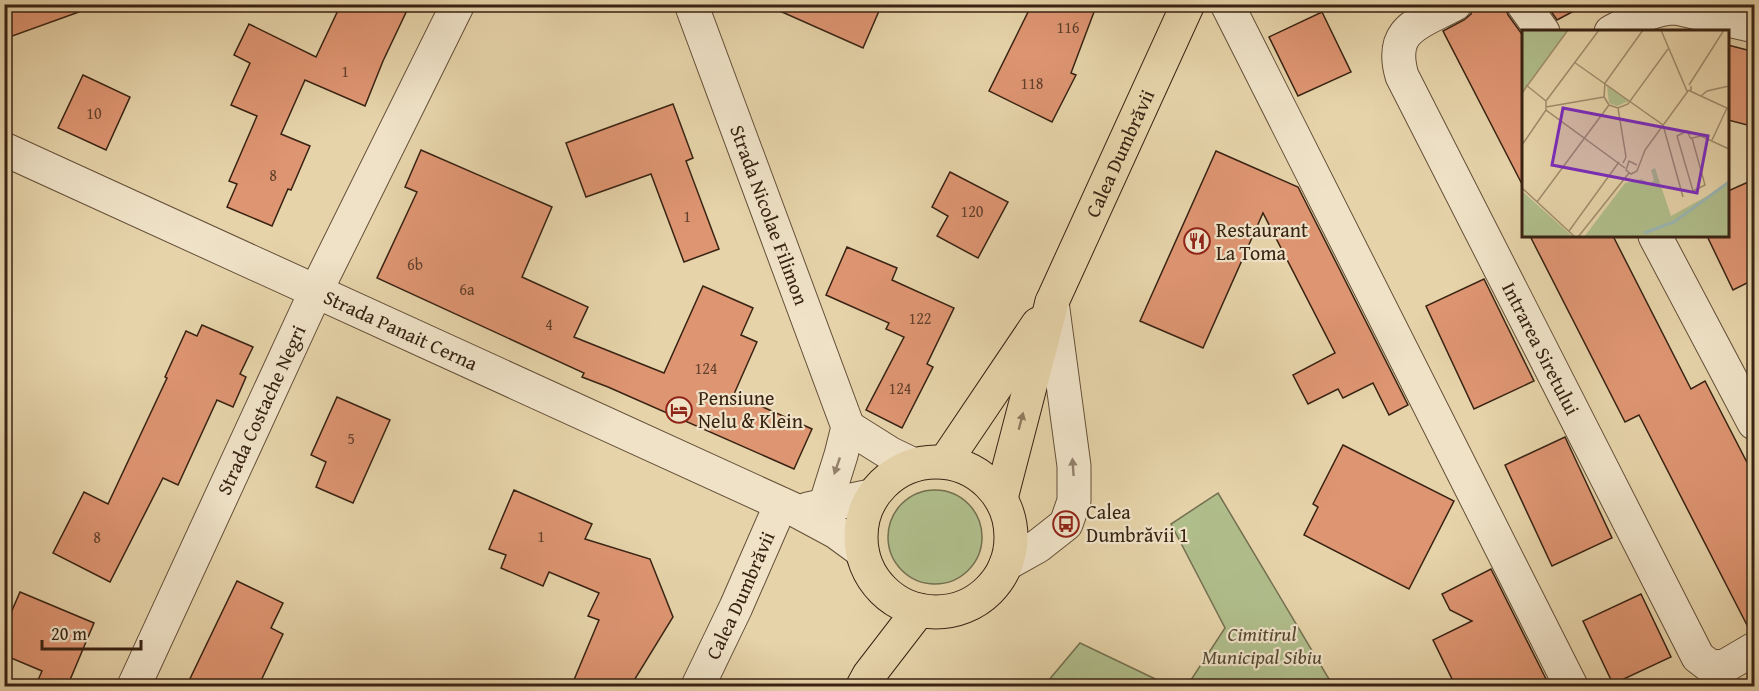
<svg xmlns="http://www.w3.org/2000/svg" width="1759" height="691" viewBox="0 0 1759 691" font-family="'Gentium Book Plus',serif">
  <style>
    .green { fill: #b0be8c; stroke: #747050; stroke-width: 1.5 }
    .building { fill: #de9572; stroke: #382313; stroke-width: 1.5 }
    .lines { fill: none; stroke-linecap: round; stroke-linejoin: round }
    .minor-casing { stroke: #644f38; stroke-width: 35 }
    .major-casing { stroke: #382313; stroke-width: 35 }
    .minor { stroke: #efe2c7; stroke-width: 33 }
    .major { stroke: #e6d3a9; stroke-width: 33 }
    .oneway { fill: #8f7b5e }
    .oneway2 { fill: #94826d }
    .labels { text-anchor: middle; stroke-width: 4.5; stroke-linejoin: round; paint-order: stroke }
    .number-label { font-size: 16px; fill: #62402b }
    .street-label { font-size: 20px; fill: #382313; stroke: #efe2c7 }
    .poi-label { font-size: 20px; fill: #382313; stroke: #efe2c7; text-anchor: start }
    .park-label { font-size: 20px; font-style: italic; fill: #564a31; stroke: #efe2c7 }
    .inset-river { fill: none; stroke: #9ab6b3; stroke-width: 3 }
    .inset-road { fill: none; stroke: #a08d6d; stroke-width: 1.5 }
    .view { fill: #7b2cbf; fill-opacity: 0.15; stroke: #7b2cbf; stroke-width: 3 }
    .inset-edge { fill: none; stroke: #382313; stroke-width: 3 }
  </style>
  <rect width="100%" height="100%" fill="#e6d3a9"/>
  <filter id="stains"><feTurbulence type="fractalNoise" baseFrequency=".00333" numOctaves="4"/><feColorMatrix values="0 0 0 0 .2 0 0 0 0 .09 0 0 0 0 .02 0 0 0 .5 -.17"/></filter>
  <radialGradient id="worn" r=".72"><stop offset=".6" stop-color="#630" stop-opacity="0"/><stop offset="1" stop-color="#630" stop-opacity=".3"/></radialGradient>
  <g class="green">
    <circle cx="935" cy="537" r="47"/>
    <path d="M 1218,493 L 1332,684 L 1333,686 L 1187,686 L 1225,628 L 1171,524 Z"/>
    <path d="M 1080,643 L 1170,686 L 1032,686 L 1048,681 Z"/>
  </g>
  <g class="building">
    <path d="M 4,4 L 89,4 L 90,8 L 4,39 Z"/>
    <path d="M 341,4 L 410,4 L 383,61 L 365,106 L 305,80 L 281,134 L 310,146 L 291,190 L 288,189 L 272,226 L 227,207 L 237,184 L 229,181 L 257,116 L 231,105 L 250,63 L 234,55 L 249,24 L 316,57 Z"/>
    <path d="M 764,4 L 882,4 L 863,48 Z"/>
    <path d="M 1032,4 L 1097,4 L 1071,73 L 1076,75 L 1052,122 L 989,91 Z"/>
    <path d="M 1474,4 L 1504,4 L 1508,15 L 1524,37 L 1524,188 L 1443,31 L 1464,20 L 1471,14 Z"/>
    <path d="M 1546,4 L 1587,4 L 1557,20 Z"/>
    <path d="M 1322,12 L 1351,72 L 1298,96 L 1269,37 Z"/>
    <path d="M 1728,45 L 1755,52 L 1755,127 L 1728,120 Z"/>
    <path d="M 83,75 L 130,97 L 106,150 L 58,128 Z"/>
    <path d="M 673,104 L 693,158 L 686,161 L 719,249 L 684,262 L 651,174 L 586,197 L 566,143 Z"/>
    <path d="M 421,150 L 552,207 L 522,277 L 588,307 L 574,337 L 664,373 L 703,286 L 753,308 L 741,335 L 757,342 L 734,394 L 812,429 L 794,469 L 608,387 L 582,377 L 584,373 L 377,278 L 417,192 L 405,187 Z"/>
    <path d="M 1216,151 L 1298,187 L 1408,405 L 1389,415 L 1373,383 L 1343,398 L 1338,389 L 1308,404 L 1293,375 L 1335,353 L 1263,213 L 1203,348 L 1140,321 Z"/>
    <path d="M 950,172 L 1008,202 L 978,258 L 937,236 L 948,216 L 932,207 Z"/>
    <path d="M 1755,179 L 1755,279 L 1733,290 L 1707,236 L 1728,236 L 1728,191 Z"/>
    <path d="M 1530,236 L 1613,236 L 1691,389 L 1705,381 L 1755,478 L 1755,630 L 1750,631 L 1639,415 L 1625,422 Z"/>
    <path d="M 847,247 L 897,268 L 892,280 L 954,308 L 927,364 L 933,367 L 902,428 L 866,410 L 904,337 L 886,329 L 889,323 L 826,295 Z"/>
    <path d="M 1484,279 L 1534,381 L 1474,409 L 1426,306 Z"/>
    <path d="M 202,325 L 253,347 L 240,374 L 246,377 L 233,407 L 217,400 L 178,485 L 163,478 L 110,582 L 53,553 L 84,492 L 108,504 L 167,378 L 165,377 L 186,331 L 197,336 Z"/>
    <path d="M 337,397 L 390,420 L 353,503 L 316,487 L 326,462 L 311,455 Z"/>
    <path d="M 1565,437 L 1612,538 L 1552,566 L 1505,465 Z"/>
    <path d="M 1343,445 L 1454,501 L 1409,589 L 1304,535 L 1318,507 L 1313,504 Z"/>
    <path d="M 514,490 L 592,524 L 585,539 L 650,559 L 673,617 L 630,687 L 571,687 L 599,620 L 588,616 L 599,593 L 549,572 L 543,586 L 501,568 L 506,555 L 489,549 Z"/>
    <path d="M 1491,569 L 1550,687 L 1456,687 L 1433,640 L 1472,621 L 1450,610 L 1442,594 Z"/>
    <path d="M 237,581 L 283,603 L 271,628 L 283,634 L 258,687 L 186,687 Z"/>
    <path d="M 20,592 L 94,623 L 67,687 L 35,687 L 42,671 L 4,655 L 4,629 Z"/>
    <path d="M 1641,594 L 1671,657 L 1613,684 L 1583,621 Z"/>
  </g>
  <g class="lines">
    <g class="minor-casing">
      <g id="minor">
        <path id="s1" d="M 691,4 L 848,427 L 841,455 L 825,506"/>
        <path d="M 1227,4 L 1571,686"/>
        <path id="s2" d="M 1455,4 C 1420,23 1388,28 1402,76 L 1698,657 L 1711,667 L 1725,666 L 1754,649"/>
        <path d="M 1523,4 L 1543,32"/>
        <path d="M 1611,32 C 1632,21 1652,8 1676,8 L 1754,26"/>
        <path id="s3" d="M 4,149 L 797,511 L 836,532 L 862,551"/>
        <path d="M 1655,236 L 1754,423"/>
        <path d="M 848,427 L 891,454 L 914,465"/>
        <path d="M 808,509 L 871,496"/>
        <path d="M 1006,564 L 1038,546 L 1066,524 L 1074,501 L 1074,466 L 1052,302"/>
        <path id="s4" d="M 134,686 L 316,291 L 458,4"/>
        <path id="s5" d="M 698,686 L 736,607 L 781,504"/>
      </g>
    </g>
    <g class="major-casing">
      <g id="major">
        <path d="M 945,462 L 1038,324"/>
        <circle cx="936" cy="537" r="75"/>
        <path id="s6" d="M 1001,498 L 1052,302 L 1188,4"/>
        <path d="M 863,686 L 869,675 L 919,610"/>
      </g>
    </g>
    <use href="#minor" class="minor"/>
    <use href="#major" class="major"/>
  </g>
  <defs><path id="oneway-solid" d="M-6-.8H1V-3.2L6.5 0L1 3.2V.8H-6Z" transform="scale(1.5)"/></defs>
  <use class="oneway" href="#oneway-solid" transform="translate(1021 421) rotate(-75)"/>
  <g class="oneway2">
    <use href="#oneway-solid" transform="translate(837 466) rotate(109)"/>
    <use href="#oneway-solid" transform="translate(1073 467) rotate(-94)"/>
  </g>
  <defs>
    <g id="restaurant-ring" transform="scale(1.35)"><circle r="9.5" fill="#efe2c7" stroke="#8f2418" stroke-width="1.5"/><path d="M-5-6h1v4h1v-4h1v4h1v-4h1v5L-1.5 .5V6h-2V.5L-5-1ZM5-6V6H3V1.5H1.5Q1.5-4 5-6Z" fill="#8f2418"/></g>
    <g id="hotel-ring" transform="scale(1.35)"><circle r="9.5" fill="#efe2c7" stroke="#8f2418" stroke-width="1.5"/><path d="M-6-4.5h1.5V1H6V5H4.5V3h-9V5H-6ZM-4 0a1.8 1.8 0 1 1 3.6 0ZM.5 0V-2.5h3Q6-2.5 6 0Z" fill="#8f2418"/></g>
    <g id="bus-ring" transform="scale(1.35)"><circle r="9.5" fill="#efe2c7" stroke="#8f2418" stroke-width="1.5"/><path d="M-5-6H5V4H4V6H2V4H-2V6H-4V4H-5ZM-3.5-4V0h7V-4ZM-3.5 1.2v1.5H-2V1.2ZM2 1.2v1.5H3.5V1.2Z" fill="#8f2418"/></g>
  </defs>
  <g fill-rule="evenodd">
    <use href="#restaurant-ring" x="1197" y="241"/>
    <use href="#hotel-ring" x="679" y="410"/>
    <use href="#bus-ring" x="1066" y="524"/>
  </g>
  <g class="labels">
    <g class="number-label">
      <text x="1068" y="33">116</text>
      <text x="345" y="77">1</text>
      <text x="1032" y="89">118</text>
      <text x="94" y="119">10</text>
      <text x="273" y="181">8</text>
      <text x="972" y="217">120</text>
      <text x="687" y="222">1</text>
      <text x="415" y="270">6b</text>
      <text x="467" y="295">6a</text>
      <text x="920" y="324">122</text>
      <text x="549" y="330">4</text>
      <text x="706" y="374">124</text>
      <text x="900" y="394">124</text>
      <text x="351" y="444">5</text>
      <text x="541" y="542">1</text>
      <text x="97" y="543">8</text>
    </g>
    <g class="street-label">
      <text dy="7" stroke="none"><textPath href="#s6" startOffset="366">Calea Dumbrăvii</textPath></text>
      <text dy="7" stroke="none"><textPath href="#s1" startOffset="225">Strada Nicolae Filimon</textPath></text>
      <text dy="7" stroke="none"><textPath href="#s3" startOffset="436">Strada Panait Cerna</textPath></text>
      <text dy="7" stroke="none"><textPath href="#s2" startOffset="408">Intrarea Siretului</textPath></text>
      <text dy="7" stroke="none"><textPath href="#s4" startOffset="304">Strada Costache Negri</textPath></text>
      <text dy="7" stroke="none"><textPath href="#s5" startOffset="100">Calea Dumbrăvii</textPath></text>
    </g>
    <g class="poi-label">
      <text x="1216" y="237">Restaurant<tspan x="1216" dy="23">La Toma</tspan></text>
      <text x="698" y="405">Pensiune<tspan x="698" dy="23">Nelu &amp; Klein</tspan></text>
      <text x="1086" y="519">Calea<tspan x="1086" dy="23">Dumbrăvii 1</tspan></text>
    </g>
    <g class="park-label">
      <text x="1262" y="641">Cimitirul<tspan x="1262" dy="23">Municipal Sibiu</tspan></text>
    </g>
  </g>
  <g transform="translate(1522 30)">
    <rect width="207" height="207" fill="#e6d3a9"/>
    <path d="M 0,0 L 46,0 L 0,63 ZM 85,56 L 107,71 L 95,76 L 87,73 ZM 133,138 L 149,186 L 207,154 L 207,207 L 62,207 L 103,153 L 120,149 L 127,154 L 132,150 L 129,140 ZM 0,161 L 50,206 L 49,207 L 0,207 Z" fill="#b0be8c"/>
    <path class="inset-river" d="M 122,203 L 152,192 L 207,152"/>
    <path class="inset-road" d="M 121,0 L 83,53 L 82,67 L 87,75 L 96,78 L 106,74 L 146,19M 139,0 L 165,61 L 169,60 L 169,56M 52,32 L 141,95 L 161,167M 4,55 L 24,71 L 24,80 L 103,138M 167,55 L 202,0M 168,61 L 207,79M 0,63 L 46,0M 179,66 L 185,61 L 207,56M 24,71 L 77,0M 24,77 L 82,67M 96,78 L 104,127 L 101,133M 169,109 L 165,101 L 155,106 L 171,161 L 183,155 L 170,108 L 179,106 L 207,119M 190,110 L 205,78M 0,115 L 24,80M 115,135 L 107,131 L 104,140 L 109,144 L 115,141 L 123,120 L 166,61M 0,158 L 53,207M 15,172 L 87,75M 47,201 L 97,132M 56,207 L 107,143"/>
    <path class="view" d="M 41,78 L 186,106 L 175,163 L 30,135 Z"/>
    <rect width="207" height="207" class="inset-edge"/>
  </g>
  <rect width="1759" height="691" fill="none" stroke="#e6d3a9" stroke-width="24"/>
  <rect x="6" y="6" width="1747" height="679" fill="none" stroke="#382313" stroke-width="3"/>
  <rect x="12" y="12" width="1735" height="667" fill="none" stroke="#382313" stroke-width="1.5"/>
  <path d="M42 640v9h99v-9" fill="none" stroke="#382313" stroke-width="3"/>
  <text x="51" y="640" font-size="18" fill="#382313" stroke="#efe2c7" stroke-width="4.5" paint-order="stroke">20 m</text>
  <rect width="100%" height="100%" filter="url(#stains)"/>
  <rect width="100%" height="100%" fill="url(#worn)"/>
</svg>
